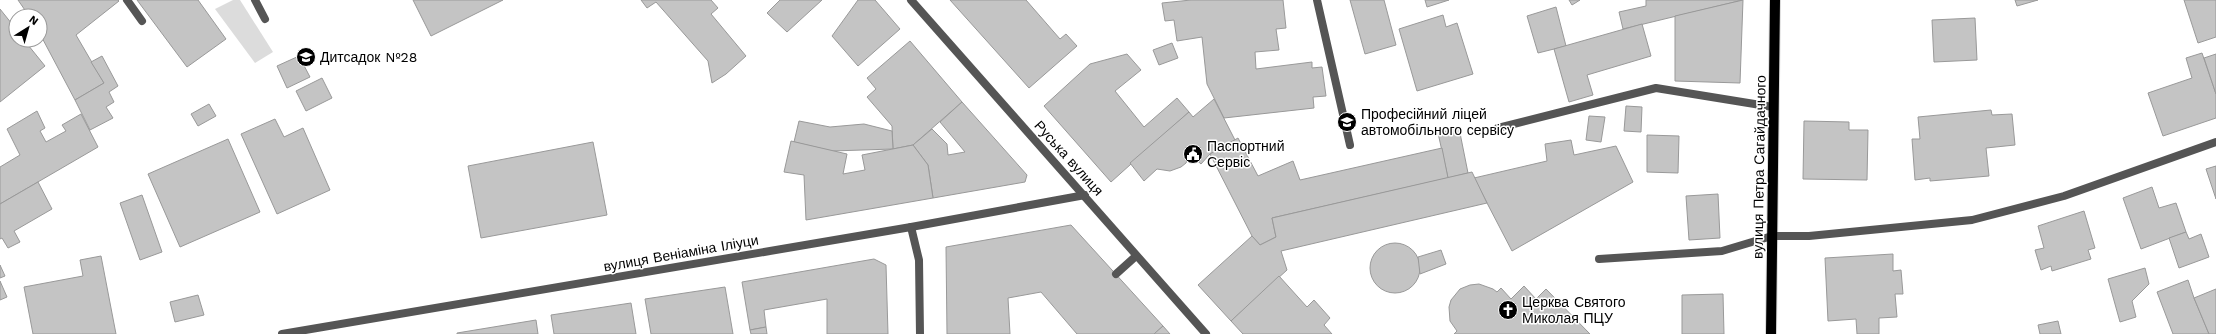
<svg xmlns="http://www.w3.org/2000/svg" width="2216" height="334" viewBox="0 0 2216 334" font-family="'Work Sans',sans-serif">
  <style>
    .green { fill: #dcdcdc }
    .building { fill: #c4c4c4; stroke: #999 }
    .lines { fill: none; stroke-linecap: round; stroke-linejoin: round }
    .primary-casing { stroke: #dbdbdb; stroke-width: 12 }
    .service { stroke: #555; stroke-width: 8 }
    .minor { stroke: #555; stroke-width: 8 }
    .tertiary { stroke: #555; stroke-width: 8 }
    .primary { stroke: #000; stroke-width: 10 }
    .labels { text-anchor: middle; stroke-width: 3; stroke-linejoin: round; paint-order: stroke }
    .poi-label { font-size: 14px; fill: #000; stroke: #fff; text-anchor: start }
    .street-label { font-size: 14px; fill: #000; stroke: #fff }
  </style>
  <rect width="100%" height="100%" fill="#fff"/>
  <path class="green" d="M 233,0 L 240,0 L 273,52 L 255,63 L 215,9 Z"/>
  <g class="building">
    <path d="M 18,0 L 118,0 L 119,1 L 76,35 L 104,83 L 75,100 L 40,34 L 40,16 L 29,16 Z"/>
    <path d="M 137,0 L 198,0 L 226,39 L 187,67 Z"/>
    <path d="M 413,0 L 503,0 L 431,36 Z"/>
    <path d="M 641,0 L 711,0 L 718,8 L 711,14 L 746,56 L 726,74 L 712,83 L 708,61 L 656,2 L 647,8 Z"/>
    <path d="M 780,0 L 822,0 L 787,32 L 767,13 Z"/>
    <path d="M 858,0 L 875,0 L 900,29 L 858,66 L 832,36 Z"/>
    <path d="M 950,0 L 1026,0 L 1060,39 L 1066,34 L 1077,46 L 1029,88 Z"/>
    <path d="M 1191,0 L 1283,0 L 1286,28 L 1276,29 L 1279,50 L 1255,52 L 1256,69 L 1312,62 L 1312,68 L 1322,67 L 1326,96 L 1313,97 L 1314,108 L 1224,118 L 1207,84 L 1202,37 L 1177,41 L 1174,20 L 1165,21 L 1162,3 Z"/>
    <path d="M 1350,0 L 1384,0 L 1396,45 L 1365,54 Z"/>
    <path d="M 1425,0 L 1449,0 L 1427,7 Z"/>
    <path d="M 1569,0 L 1580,0 L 1572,5 Z"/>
    <path d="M 1646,0 L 1743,0 L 1623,29 L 1619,12 L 1646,6 Z"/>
    <path d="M 1743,0 L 1740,83 L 1675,81 L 1675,16 Z"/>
    <path d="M 2015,0 L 2038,0 L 2017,6 Z"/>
    <path d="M 2184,0 L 2216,0 L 2216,37 L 2198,43 Z"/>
    <path d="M 1556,7 L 1566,46 L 1538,53 L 1527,16 Z"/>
    <path d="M 0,9 L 16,29 L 16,40 L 24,40 L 45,66 L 0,102 Z"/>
    <path d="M 1443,15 L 1446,27 L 1457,23 L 1473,74 L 1417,91 L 1399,29 Z"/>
    <path d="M 1975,18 L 1977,60 L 1934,62 L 1932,20 Z"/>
    <path d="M 1642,24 L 1651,56 L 1587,75 L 1593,95 L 1569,102 L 1554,49 Z"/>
    <path d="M 910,41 L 962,102 L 913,145 L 893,149 L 892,126 L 867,97 L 876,89 L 867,78 Z"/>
    <path d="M 1172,43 L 1178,58 L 1159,65 L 1153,50 Z"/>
    <path d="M 2202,53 L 2216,94 L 2216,118 L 2163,136 L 2148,93 L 2192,78 L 2186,58 Z"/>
    <path d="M 1127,54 L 1141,70 L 1115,91 L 1144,127 L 1177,98 L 1189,112 L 1111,182 L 1044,106 L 1090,64 Z"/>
    <path d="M 2216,54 L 2216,94 L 2204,58 Z"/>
    <path d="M 102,56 L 118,86 L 109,92 L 114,102 L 106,107 L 113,118 L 90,130 L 75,100 L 104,83 L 91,62 Z"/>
    <path d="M 299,56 L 310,77 L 287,88 L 277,66 Z"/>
    <path d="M 322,78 L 332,98 L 306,111 L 296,91 Z"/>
    <path d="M 1214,99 L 1235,140 L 1210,154 L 1201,164 L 1190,154 L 1186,163 L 1181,167 L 1170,171 L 1157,169 L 1144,181 L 1130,163 L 1189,112 L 1193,117 Z"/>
    <path d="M 962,102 L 1027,175 L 1025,182 L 933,198 L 928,165 L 913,145 L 932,129 L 947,144 L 948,155 L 965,152 L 940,122 Z"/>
    <path d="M 209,104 L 216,116 L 198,126 L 191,114 Z"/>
    <path d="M 1626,106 L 1642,107 L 1641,132 L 1624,131 Z"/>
    <path d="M 1991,110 L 1992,115 L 2012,114 L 2015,145 L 1986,148 L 1989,176 L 1930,181 L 1930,178 L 1915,180 L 1912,139 L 1920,139 L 1918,117 Z"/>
    <path d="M 37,111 L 45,128 L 40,131 L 46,142 L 66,131 L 62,125 L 81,114 L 98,147 L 0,204 L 0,167 L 20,155 L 7,129 Z"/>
    <path d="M 1589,116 L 1605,117 L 1601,142 L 1586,140 Z"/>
    <path d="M 275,119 L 284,137 L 303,128 L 330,190 L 277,214 L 241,134 Z"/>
    <path d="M 799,121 L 830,127 L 864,124 L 892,131 L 893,149 L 832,151 L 794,142 Z"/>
    <path d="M 1804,121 L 1849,122 L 1849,130 L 1868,130 L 1867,180 L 1803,179 Z"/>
    <path d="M 1459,128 L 1468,173 L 1448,178 L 1438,133 Z"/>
    <path d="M 1647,135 L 1679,136 L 1678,173 L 1647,172 Z"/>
    <path d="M 1238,138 L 1258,176 L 1293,161 L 1300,180 L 1442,148 L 1448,178 L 1272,218 L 1276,237 L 1260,245 L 1252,236 L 1210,154 Z"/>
    <path d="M 228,139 L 260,212 L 180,247 L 148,174 Z"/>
    <path d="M 1571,140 L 1574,155 L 1616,146 L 1633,182 L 1512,251 L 1474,178 L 1547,161 L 1545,144 Z"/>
    <path d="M 791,141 L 847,154 L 843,174 L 865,170 L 862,155 L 913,145 L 928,165 L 933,198 L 806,220 L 804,175 L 784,172 Z"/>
    <path d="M 593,142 L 607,215 L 481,238 L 468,166 Z"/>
    <path d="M 2216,166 L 2216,199 L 2206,169 Z"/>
    <path d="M 1472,172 L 1487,203 L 1281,251 L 1287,270 L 1231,321 L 1198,285 L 1252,236 L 1260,245 L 1276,237 L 1272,218 Z"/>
    <path d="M 38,182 L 52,209 L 14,231 L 20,242 L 8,248 L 2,238 L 0,239 L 0,204 Z"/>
    <path d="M 2152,187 L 2159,208 L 2176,203 L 2186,232 L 2141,249 L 2123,198 Z"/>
    <path d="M 1718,194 L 1720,238 L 1689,240 L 1686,196 Z"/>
    <path d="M 142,195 L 162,252 L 140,260 L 120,203 Z"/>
    <path d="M 2084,211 L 2095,248 L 2088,250 L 2091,259 L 2052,271 L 2051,266 L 2041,270 L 2035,250 L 2044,248 L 2038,226 Z"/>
    <path d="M 1071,225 L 1163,326 L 1154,334 L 1077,334 L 1041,292 L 1008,298 L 1010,334 L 947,334 L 946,247 Z"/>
    <path d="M 2186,232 L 2189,239 L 2201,234 L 2209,257 L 2179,268 L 2169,238 Z"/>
    <circle cx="1395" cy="268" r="25"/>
    <path d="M 1441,250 L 1446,264 L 1420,274 L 1418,257 Z"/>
    <path d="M 1893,254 L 1893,271 L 1901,270 L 1903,294 L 1895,294 L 1897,317 L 1879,318 L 1879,334 L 1857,334 L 1856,319 L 1828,321 L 1825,258 Z"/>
    <path d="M 101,256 L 116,334 L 33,334 L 24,287 L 83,276 L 80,260 Z"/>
    <path d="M 874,259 L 886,265 L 888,334 L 827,334 L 827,299 L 764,310 L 766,327 L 750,330 L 742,282 Z"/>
    <path d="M 0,265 L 5,276 L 0,278 Z"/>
    <path d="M 2145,268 L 2149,284 L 2132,301 L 2136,317 L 2120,322 L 2108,279 Z"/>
    <path d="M 1279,276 L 1307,307 L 1314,300 L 1330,318 L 1324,325 L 1332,334 L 1243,334 L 1231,321 Z"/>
    <path d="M 2188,280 L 2194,298 L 2209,334 L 2173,334 L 2157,292 Z"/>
    <path d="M 0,281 L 7,297 L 0,300 Z"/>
    <path d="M 1479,284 L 1493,289 L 1497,292 L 1501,288 L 1511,299 L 1524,286 L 1536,299 L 1546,289 L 1590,334 L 1454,334 L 1457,331 L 1450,321 L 1449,307 L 1451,300 L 1460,289 L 1470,285 Z"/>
    <path d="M 725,287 L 733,334 L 651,334 L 645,299 Z"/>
    <path d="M 2216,289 L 2216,334 L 2209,334 L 2194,298 Z"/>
    <path d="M 1723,294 L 1724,334 L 1682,334 L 1682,295 Z"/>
    <path d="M 198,295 L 204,315 L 175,322 L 170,302 Z"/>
    <path d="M 631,303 L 636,334 L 554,334 L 551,315 Z"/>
    <path d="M 536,320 L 538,334 L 457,334 L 457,333 Z"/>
    <path d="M 2058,321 L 2061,334 L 2040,334 L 2038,325 Z"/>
    <path d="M 1163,326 L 1170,334 L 1154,334 Z"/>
    <path d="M 766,327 L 767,334 L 751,334 L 750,330 Z"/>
  </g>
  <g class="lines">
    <g class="primary-casing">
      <path id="primary" d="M 1771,334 L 1775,0"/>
    </g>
    <g class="service">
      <path d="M 127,0 L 142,21"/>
      <path d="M 255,0 L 265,19"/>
      <path d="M 1317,0 L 1350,145"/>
      <path d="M 1498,128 L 1656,88 L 1773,107"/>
      <path d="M 1599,259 L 1722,251 L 1772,236"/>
      <path d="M 1116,274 L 1136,256"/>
    </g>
    <g class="minor">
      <path d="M 911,227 L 919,260 L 920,334"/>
      <path d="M 1772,236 L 1809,236 L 1972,220 L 2064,196 L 2216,142"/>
    </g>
    <g class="tertiary">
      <path d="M 911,0 L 1206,334"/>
      <path d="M 282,334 L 911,227 L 1085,195"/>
    </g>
    <use href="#primary" class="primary"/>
  </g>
  <defs>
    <g id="school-disc" transform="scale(1)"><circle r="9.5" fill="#000" stroke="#fff"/><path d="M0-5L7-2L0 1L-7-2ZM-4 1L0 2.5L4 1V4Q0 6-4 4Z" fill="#fff"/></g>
    <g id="civic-disc" transform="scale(1)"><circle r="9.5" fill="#000" stroke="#fff"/><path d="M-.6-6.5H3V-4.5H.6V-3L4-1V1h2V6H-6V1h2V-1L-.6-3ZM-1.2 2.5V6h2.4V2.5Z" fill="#fff"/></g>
    <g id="church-disc" transform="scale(1)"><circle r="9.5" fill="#000" stroke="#fff"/><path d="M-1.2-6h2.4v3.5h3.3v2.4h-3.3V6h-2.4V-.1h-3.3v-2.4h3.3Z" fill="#fff"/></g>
  </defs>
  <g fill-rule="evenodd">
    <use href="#school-disc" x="306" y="57"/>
    <use href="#school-disc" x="1347" y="122"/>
    <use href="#civic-disc" x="1193" y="154"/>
    <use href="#church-disc" x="1508" y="310"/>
  </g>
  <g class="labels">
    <g class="poi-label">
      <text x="320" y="62">Дитсадок №28</text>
      <text x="1361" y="119">Професійний ліцей<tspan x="1361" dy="16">автомобільного сервісу</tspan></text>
      <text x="1207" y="151">Паспортний<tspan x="1207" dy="16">Сервіс</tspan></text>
      <text x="1522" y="307">Церква Святого<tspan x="1522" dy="16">Миколая ПЦУ</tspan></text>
    </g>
    <g class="street-label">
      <text transform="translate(1069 158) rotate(48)" y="5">Руська вулиця</text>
      <text transform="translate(1759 167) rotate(-89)" y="5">вулиця Петра Сагайдачного</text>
      <text transform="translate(681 253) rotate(-10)" y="5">вулиця Веніаміна Іліуци</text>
    </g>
  </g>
  <g transform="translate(28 28) rotate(37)"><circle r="19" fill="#ffffff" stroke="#999999"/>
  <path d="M0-3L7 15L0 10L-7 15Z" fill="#000000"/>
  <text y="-6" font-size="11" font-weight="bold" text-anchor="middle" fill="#000000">N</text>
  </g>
</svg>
